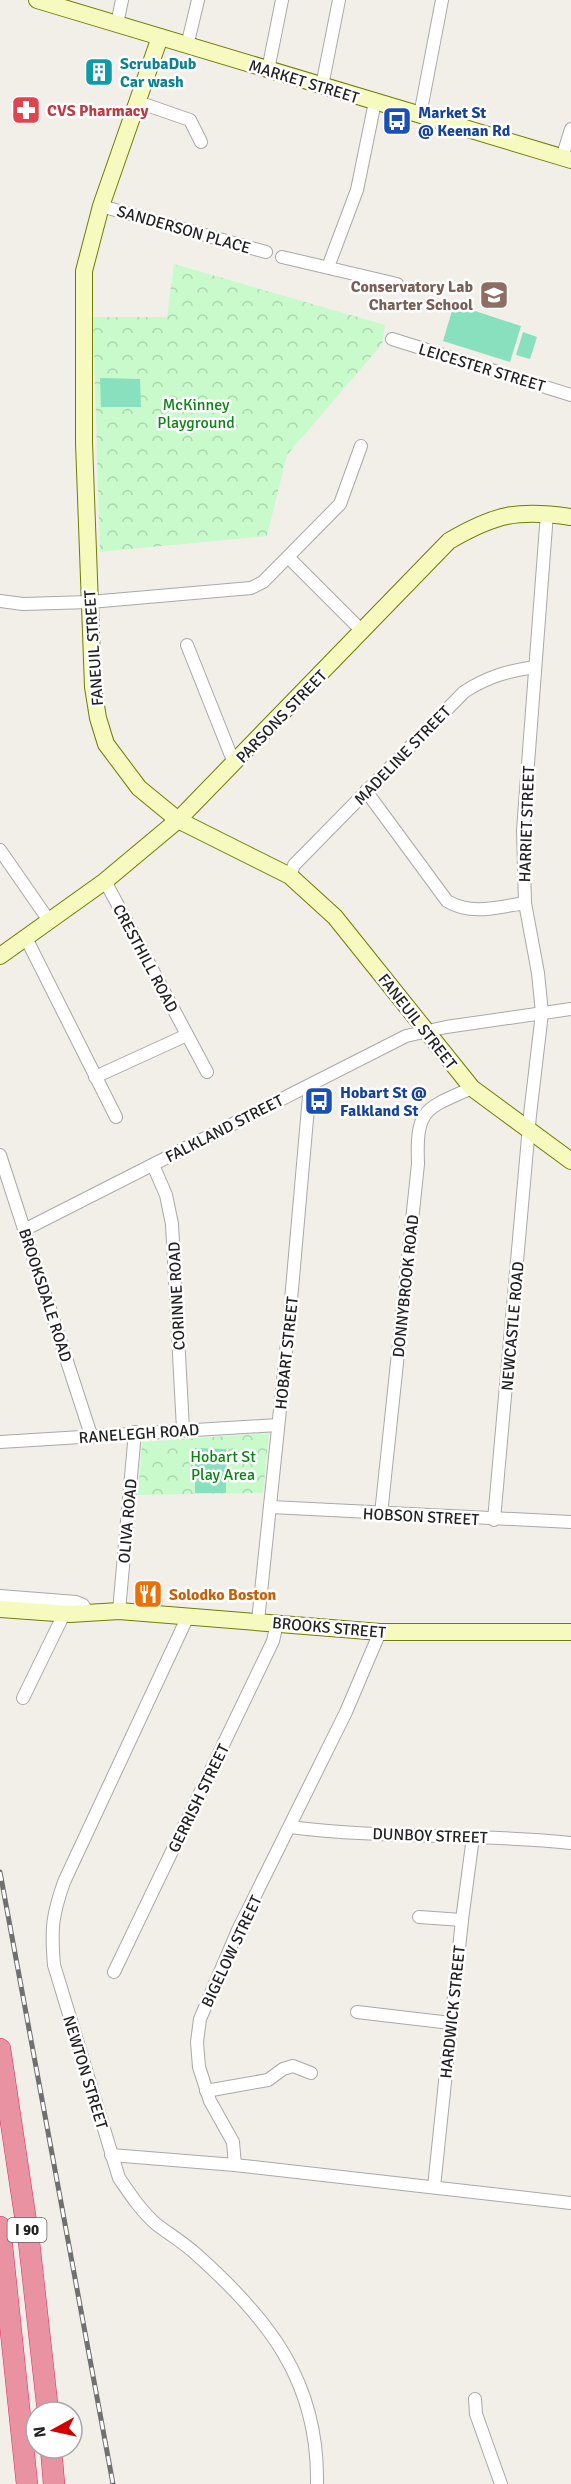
<svg xmlns="http://www.w3.org/2000/svg" width="571" height="2484" viewBox="0 0 571 2484" font-family="Signika,sans-serif">
  <style>
    .park { fill: url(#park-crowns) }
    .pitch { fill: #88e0be }
    .lines { fill: none; stroke-linecap: round; stroke-linejoin: round }
    .street-casing { stroke: #a9a9a9; stroke-width: 14 }
    .secondary-casing { stroke: #707d05; stroke-width: 18 }
    .highway-casing { stroke: #dc2a67; stroke-width: 22 }
    .street { stroke: #fff; stroke-width: 12 }
    .secondary { stroke: #f7fabf; stroke-width: 16 }
    .highway { stroke: #e892a2; stroke-width: 21 }
    .rail-casing { stroke: #707070; stroke-width: 5 }
    .rail { stroke: #fff; stroke-width: 3; stroke-dasharray: 9; stroke-linecap: butt }
    .labels { text-anchor: middle; stroke-width: 5; stroke-linejoin: round; paint-order: stroke }
    .shield { fill: #fff; stroke: #646464; stroke-width: 1.5 }
    .shield-label { font-size: 15px; font-weight: bold; fill: #222 }
    .culture-label { font-size: 16px; font-weight: bold; fill: #0d838f; stroke: #fff; text-anchor: start }
    .street-label { font-size: 16px; fill: #222; stroke: #fff }
    .health-label { font-size: 16px; font-weight: bold; fill: #be3a42; stroke: #fff; text-anchor: start }
    .transit-label { font-size: 16px; font-weight: bold; fill: #164399; stroke: #fff; text-anchor: start }
    .education-label { font-size: 16px; font-weight: bold; fill: #785e54; stroke: #fff; text-anchor: end }
    .park-label { font-size: 16px; fill: #0c8416; stroke: #fff }
    .food-label { font-size: 16px; font-weight: bold; fill: #c56008; stroke: #fff; text-anchor: start }
  </style>
  <defs>
    <pattern id="park-crowns" width="20" height="18" patternUnits="userSpaceOnUse" patternTransform="scale(1.5)"><rect width="20" height="18" fill="#c8facc"/><path d="M2 6a3 3 0 1 1 6 0M12 15a3 3 0 1 1 6 0" fill="none" stroke="#acd6af"/></pattern>
  </defs>
  <rect width="100%" height="100%" fill="#f2efe9"/>
  <g class="park">
    <path d="M 174,264 L 385,325 L 382,344 L 287,455 L 267,536 L 100,552 L 93,317 L 167,317 Z"/>
    <path d="M 269,1433 L 263,1493 L 138,1495 L 142,1442 Z"/>
  </g>
  <g class="pitch">
    <path d="M 454,304 L 521,326 L 510,362 L 443,341 Z"/>
    <path d="M 523,332 L 537,337 L 530,359 L 516,355 Z"/>
    <path d="M 100,378 L 140,379 L 141,407 L 101,407 Z"/>
    <path d="M 195,1448 L 226,1449 L 226,1493 L 195,1493 Z"/>
  </g>
  <g class="lines">
    <g class="street-casing">
      <g id="street">
        <path d="M 117,24 L 122,0"/>
        <path d="M 187,46 L 198,0"/>
        <path d="M 268,70 L 282,0"/>
        <path d="M 322,86 L 339,0"/>
        <path d="M 138,102 L 190,120 L 201,142"/>
        <path d="M 420,115 L 442,0"/>
        <path d="M 562,158 L 571,129"/>
        <path d="M 101,206 L 266,252"/>
        <path d="M 282,257 L 397,284"/>
        <path d="M 328,267 L 357,190 L 375,102"/>
        <path d="M 392,339 L 571,395"/>
        <path d="M 289,558 L 363,632"/>
        <path d="M 0,601 L 23,604 L 90,602 L 251,588 L 263,582 L 340,504 L 361,446"/>
        <path d="M 187,645 L 234,763"/>
        <path d="M 366,791 L 447,901 C 472,916 498,907 525,903"/>
        <path d="M 0,850 L 50,922"/>
        <path d="M 290,876 L 294,865 L 464,692 C 487,677 507,671 535,667"/>
        <path d="M 105,881 L 207,1072"/>
        <path d="M 26,938 L 116,1117"/>
        <path d="M 95,1077 L 187,1035"/>
        <path d="M 0,1155 L 91,1435"/>
        <path d="M 153,1165 L 166,1195 L 172,1224 L 183,1429"/>
        <path d="M 24,1230 L 406,1036 L 446,1027 L 571,1009"/>
        <path d="M 0,1442 L 278,1425"/>
        <path d="M 271,1507 L 571,1522"/>
        <path d="M 381,1514 L 418,1164 C 416,1109 424,1109 472,1088"/>
        <path d="M 494,1520 L 530,1115 L 542,1013 L 538,973 L 525,903 L 523,830 L 547,513"/>
        <path d="M 0,1596 L 76,1602 L 83,1605 L 88,1612"/>
        <path d="M 119,1611 L 135,1432"/>
        <path d="M 188,1616 L 64,1882 C 52,1916 51,1929 54,1965 L 119,2178 C 130,2194 141,2211 156,2224 C 169,2234 184,2243 196,2254 C 269,2319 319,2382 317,2484"/>
        <path d="M 258,1621 L 289,1323 L 310,1085"/>
        <path d="M 23,1698 L 64,1614"/>
        <path d="M 290,1827 C 383,1839 478,1833 571,1843"/>
        <path d="M 419,1917 L 462,1920"/>
        <path d="M 114,1972 L 273,1641 L 277,1623"/>
        <path d="M 357,2012 L 451,2023"/>
        <path d="M 206,2091 L 268,2080 L 283,2069 L 293,2066 L 311,2073"/>
        <path d="M 111,2155 L 235,2165 L 571,2203"/>
        <path d="M 235,2165 L 233,2142 L 210,2101 L 199,2067 L 197,2042 L 200,2019 L 238,1930 L 346,1712 L 380,1632"/>
        <path d="M 434,2187 L 462,1920 L 473,1837"/>
        <path d="M 475,2399 L 476,2414 L 501,2484"/>
      </g>
    </g>
    <g class="secondary-casing">
      <g id="secondary">
        <path d="M 37,0 L 571,160"/>
        <path d="M 160,37 L 101,206 L 84,271 L 84,443 L 93,687 L 98,718 L 106,744 L 139,788 L 178,820 L 290,876 L 335,917 L 472,1088 L 571,1161"/>
        <path d="M 0,956 L 105,881 L 178,820 L 449,541 C 495,514 518,509 571,517"/>
        <path d="M 0,1609 L 70,1614 L 119,1611 L 380,1632 L 571,1632"/>
      </g>
    </g>
    <g class="highway-casing">
      <g id="highway">
        <path d="M 0,2049 L 29,2242 L 48,2412"/>
        <path d="M 0,2227 L 27,2484"/>
        <path d="M 51,2448 L 54,2484"/>
      </g>
    </g>
    <use href="#street" class="street"/>
    <use href="#secondary" class="secondary"/>
    <use href="#highway" class="highway"/>
    <g class="rail-casing">
      <path id="rail" d="M 0,1872 L 113,2484"/>
    </g>
    <use href="#rail" class="rail"/>
  </g>
  <defs>
    <g id="building-square" transform="scale(1.5)"><rect x="-9" y="-9" width="18" height="18" rx="4" fill="#0f9aa8" stroke="#fff"/><path d="M-4-6H4V6H1V3H-1V6H-4ZM-2.5-4.3h1.7v1.8h-1.7ZM.8-4.3h1.7v1.8H.8ZM-2.5-1h1.7V.8h-1.7ZM.8-1h1.7V.8H.8Z" fill="#fff"/></g>
    <g id="pharmacy-square" transform="scale(1.5)"><rect x="-9" y="-9" width="18" height="18" rx="4" fill="#e0444e" stroke="#fff"/><path d="M-2-6h4v4h4v4h-4v4h-4v-4h-4v-4h4Z" fill="#fff"/></g>
    <g id="bus-square" transform="scale(1.5)"><rect x="-9" y="-9" width="18" height="18" rx="4" fill="#1a4fb4" stroke="#fff"/><path d="M-5-6H5V4H4V6H2V4H-2V6H-4V4H-5ZM-3.5-4V0h7V-4ZM-3.5 1.2v1.5H-2V1.2ZM2 1.2v1.5H3.5V1.2Z" fill="#fff"/></g>
    <g id="school-square" transform="scale(1.5)"><rect x="-9" y="-9" width="18" height="18" rx="4" fill="#8d6e63" stroke="#fff"/><path d="M0-5L7-2L0 1L-7-2ZM-4 1L0 2.5L4 1V4Q0 6-4 4Z" fill="#fff"/></g>
    <g id="restaurant-square" transform="scale(1.5)"><rect x="-9" y="-9" width="18" height="18" rx="4" fill="#e8710a" stroke="#fff"/><path d="M-5-6h1v4h1v-4h1v4h1v-4h1v5L-1.5 .5V6h-2V.5L-5-1ZM5-6V6H3V1.5H1.5Q1.5-4 5-6Z" fill="#fff"/></g>
  </defs>
  <g fill-rule="evenodd">
    <use href="#building-square" x="99" y="72"/>
    <use href="#pharmacy-square" x="26" y="110"/>
    <use href="#bus-square" x="397" y="121"/>
    <use href="#school-square" x="494" y="295"/>
    <use href="#bus-square" x="319" y="1101"/>
    <use href="#restaurant-square" x="148" y="1594"/>
  </g>
  <g class="labels">
    <rect class="shield" x="7.5" y="2218" width="39" height="24" rx="4.5"/>
    <g class="shield-label">
      <text x="27" y="2235">I 90</text>
    </g>
    <g class="culture-label">
      <text x="120" y="69">ScrubaDub<tspan x="120" dy="18">Car wash</tspan></text>
    </g>
    <g class="street-label">
      <text transform="translate(304 81) rotate(17)" y="6">MARKET STREET</text>
      <text transform="translate(184 229) rotate(16)" y="6">SANDERSON PLACE</text>
      <text transform="translate(482 367) rotate(17)" y="6">LEICESTER STREET</text>
      <text transform="translate(93 648) rotate(-94)" y="6">FANEUIL STREET</text>
      <text transform="translate(281 716) rotate(-46)" y="6">PARSONS STREET</text>
      <text transform="translate(402 755) rotate(-46)" y="6">MADELINE STREET</text>
      <text transform="translate(526 824) rotate(-88)" y="6">HARRIET STREET</text>
      <text transform="translate(146 958) rotate(62)" y="6">CRESTHILL ROAD</text>
      <text transform="translate(418 1021) rotate(52)" y="6">FANEUIL STREET</text>
      <text transform="translate(224 1128) rotate(-27)" y="6">FALKLAND STREET</text>
      <text transform="translate(405 1286) rotate(-84)" y="6">DONNYBROOK ROAD</text>
      <text transform="translate(46 1295) rotate(72)" y="6">BROOKSDALE ROAD</text>
      <text transform="translate(176 1296) rotate(-93)" y="6">CORINNE ROAD</text>
      <text transform="translate(512 1326) rotate(-85)" y="6">NEWCASTLE ROAD</text>
      <text transform="translate(286 1353) rotate(-84)" y="6">HOBART STREET</text>
      <text transform="translate(139 1433) rotate(-4)" y="6">RANELEGH ROAD</text>
      <text transform="translate(421 1516) rotate(3)" y="6">HOBSON STREET</text>
      <text transform="translate(127 1521) rotate(-85)" y="6">OLIVA ROAD</text>
      <text transform="translate(329 1627) rotate(5)" y="6">BROOKS STREET</text>
      <text transform="translate(198 1798) rotate(-64)" y="6">GERRISH STREET</text>
      <text transform="translate(430 1835) rotate(2)" y="6">DUNBOY STREET</text>
      <text transform="translate(231 1951) rotate(-65)" y="6">BIGELOW STREET</text>
      <text transform="translate(452 2012) rotate(-84)" y="6">HARDWICK STREET</text>
      <text transform="translate(86 2072) rotate(73)" y="6">NEWTON STREET</text>
    </g>
    <g class="health-label">
      <text x="47" y="116">CVS Pharmacy</text>
    </g>
    <g class="transit-label">
      <text x="418" y="118">Market St<tspan x="418" dy="18">@ Keenan Rd</tspan></text>
      <text x="340" y="1098">Hobart St @<tspan x="340" dy="18">Falkland St</tspan></text>
    </g>
    <g class="education-label">
      <text x="473" y="292">Conservatory Lab<tspan x="473" dy="18">Charter School</tspan></text>
    </g>
    <g class="park-label">
      <text x="196" y="410">McKinney<tspan x="196" dy="18">Playground</tspan></text>
      <text x="223" y="1462">Hobart St<tspan x="223" dy="18">Play Area</tspan></text>
    </g>
    <g class="food-label">
      <text x="169" y="1600">Solodko Boston</text>
    </g>
  </g>
  <g transform="translate(54 2430) rotate(262)"><circle r="28" fill="#ffffff" stroke="#a7a7a7" stroke-width="1.5"/>
  <path d="M0-4.5L10 22L0 15L-10 22Z" fill="#d40000"/>
  <text y="-9" font-size="16" font-weight="bold" text-anchor="middle" fill="#222222">N</text>
  </g>
</svg>
